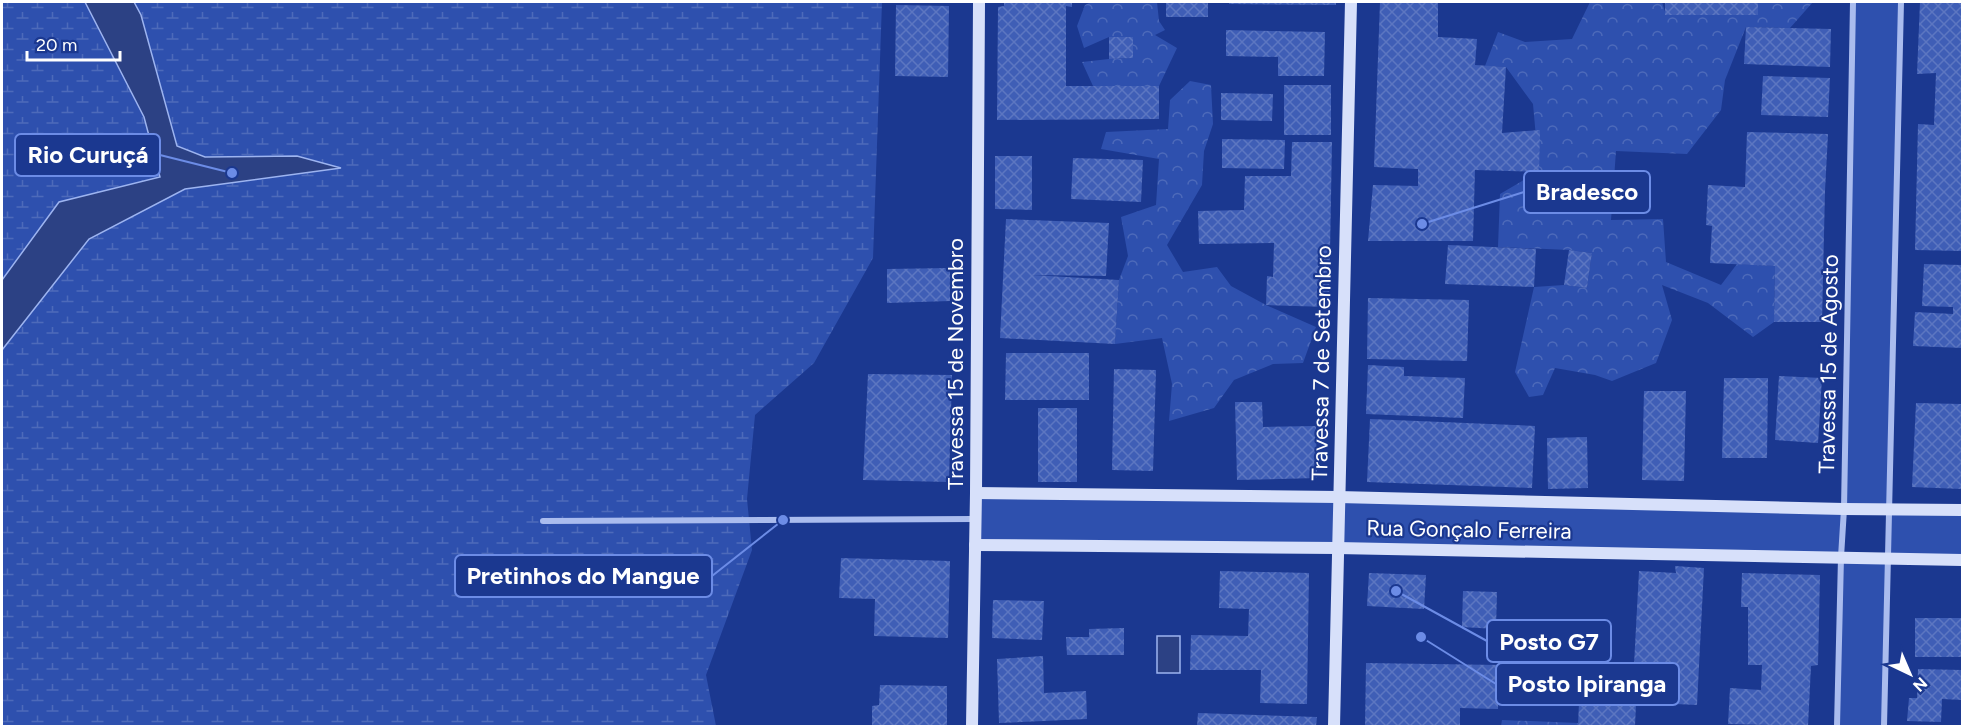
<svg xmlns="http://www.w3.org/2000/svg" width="1964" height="728" viewBox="0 0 1964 728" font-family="Figtree,sans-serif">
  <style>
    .grass { fill: #2e50ae; fill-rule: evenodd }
    .forest { fill: url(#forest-crowns) }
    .wetland { fill: url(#wetland-marsh) }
    .water { fill: #2c4184; stroke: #9db4f0; stroke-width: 1.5 }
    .building { fill: url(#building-cross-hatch) }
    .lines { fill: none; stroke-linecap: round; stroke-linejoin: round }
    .street { stroke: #aabcee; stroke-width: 6 }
    .secondary { stroke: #d7e0fa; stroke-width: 12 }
    .labels { text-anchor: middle; stroke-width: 4.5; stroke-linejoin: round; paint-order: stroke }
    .street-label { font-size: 22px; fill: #fff; stroke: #1b3890 }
    .leader { fill: none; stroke: #6c8ce6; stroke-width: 2 }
    .callout-dot { fill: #6c8ce6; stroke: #1b3890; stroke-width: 2 }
    .callout { fill: #1b3890; stroke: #6c8ce6; stroke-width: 2 }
    .callout-label { font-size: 24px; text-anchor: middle; font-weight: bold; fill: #fff }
  </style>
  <defs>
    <pattern id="forest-crowns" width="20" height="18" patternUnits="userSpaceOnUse" patternTransform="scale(1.5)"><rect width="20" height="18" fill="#2e50ae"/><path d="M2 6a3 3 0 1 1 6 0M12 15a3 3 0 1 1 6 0" fill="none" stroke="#4d6aba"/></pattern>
    <pattern id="wetland-marsh" width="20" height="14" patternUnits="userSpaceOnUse" patternTransform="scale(1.5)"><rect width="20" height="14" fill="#2e50ae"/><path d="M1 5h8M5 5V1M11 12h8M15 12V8" fill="none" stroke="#4d6aba"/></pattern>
    <pattern id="building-cross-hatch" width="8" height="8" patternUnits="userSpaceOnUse" patternTransform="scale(1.5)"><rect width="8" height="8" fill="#3f5eb6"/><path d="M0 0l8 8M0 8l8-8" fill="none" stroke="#5c76c1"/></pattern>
  </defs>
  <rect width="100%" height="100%" fill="#1b3890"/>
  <path class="grass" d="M 1853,2 L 1901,2 L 1890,508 L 1962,510 L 1962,560 L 1889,558 L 1884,726 L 1837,726 L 1841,558 L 975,545 L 976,493 L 1844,508 ZM 1844,509 L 1890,509 L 1889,558 L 1841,557 Z"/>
  <g class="forest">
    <path d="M 1091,2 L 1157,2 L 1159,21 L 1165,30 L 1155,35 L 1177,48 L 1159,86 L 1093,86 L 1082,62 L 1109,59 L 1133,58 L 1133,37 L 1109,37 L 1084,48 L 1077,26 L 1085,5 Z"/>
    <path d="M 1590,2 L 1662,2 L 1666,15 L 1758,15 L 1758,2 L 1813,2 L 1790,28 L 1746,27 L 1725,80 L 1721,110 L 1687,154 L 1616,151 L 1611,220 L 1663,219 L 1666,262 L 1721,285 L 1737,264 L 1775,266 L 1774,322 L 1753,337 L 1708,303 L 1662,285 L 1672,320 L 1656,363 L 1612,381 L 1595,375 L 1555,368 L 1543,395 L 1529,397 L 1515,372 L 1534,287 L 1564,285 L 1587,288 L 1592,253 L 1569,250 L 1498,247 L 1500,194 L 1539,171 L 1533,104 L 1506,67 L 1485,66 L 1498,32 L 1525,42 L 1572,39 Z"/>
    <path d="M 1190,81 L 1211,85 L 1213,124 L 1204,151 L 1202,185 L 1167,245 L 1183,272 L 1217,267 L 1231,286 L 1266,305 L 1316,327 L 1303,363 L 1273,364 L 1234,380 L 1214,408 L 1169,421 L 1172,384 L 1162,338 L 1115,344 L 1119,280 L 1128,256 L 1121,217 L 1156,205 L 1159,159 L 1101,149 L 1106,132 L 1168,129 L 1170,100 Z"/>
    <path d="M 1502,720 L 1578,723 L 1578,726 L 1501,726 Z"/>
  </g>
  <g class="wetland">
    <path d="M 2,2 L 85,2 L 144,117 L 160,178 L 59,202 L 2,280 Z"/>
    <path d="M 134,2 L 882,2 L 873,258 L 814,363 L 755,415 L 747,499 L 752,550 L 706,675 L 716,726 L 2,726 L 2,350 L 89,239 L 185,189 L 339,168 L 297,156 L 205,157 L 176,146 L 141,15 Z"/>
  </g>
  <g class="water">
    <path d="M 85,2 L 134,2 L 141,15 L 177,146 L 205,157 L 297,156 L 341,168 L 185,189 L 89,239 L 2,350 L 2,280 L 59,202 L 160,177 L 144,117 Z"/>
    <rect x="1157" y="636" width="23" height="37"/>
  </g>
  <g class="building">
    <path d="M 1004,2 L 1072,2 L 1072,7 L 1066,6 L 1066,86 L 1159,86 L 1159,119 L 997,120 L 998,7 L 1004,6 Z"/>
    <rect x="1166" y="2" width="42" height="15"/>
    <path d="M 1229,2 L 1336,2 L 1336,5 L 1229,4 Z"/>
    <path d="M 1380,2 L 1438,2 L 1438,37 L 1477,39 L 1475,65 L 1506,67 L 1502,133 L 1540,130 L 1539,172 L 1475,170 L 1473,241 L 1368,241 L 1373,185 L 1418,186 L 1418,169 L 1374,167 Z"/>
    <rect x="1665" y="2" width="93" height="13"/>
    <path d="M 1920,2 L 1962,2 L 1962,251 L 1915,250 L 1918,124 L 1934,125 L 1936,73 L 1917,74 Z"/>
    <path d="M 896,5 L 949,6 L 948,77 L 895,76 Z"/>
    <path d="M 1746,27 L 1831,29 L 1830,67 L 1744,64 Z"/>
    <path d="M 1226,30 L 1325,32 L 1324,76 L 1278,76 L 1278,57 L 1226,56 Z"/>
    <path d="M 1109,37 L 1133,37 L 1133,58 L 1109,59 Z"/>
    <path d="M 1763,76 L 1830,78 L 1828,117 L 1761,115 Z"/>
    <rect x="1284" y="85" width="47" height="50"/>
    <path d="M 1221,93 L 1273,94 L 1272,121 L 1221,120 Z"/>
    <path d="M 1747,132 L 1828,134 L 1825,191 L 1822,322 L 1774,322 L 1775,266 L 1710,263 L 1712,226 L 1706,225 L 1708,185 L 1745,187 Z"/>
    <path d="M 1222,139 L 1285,140 L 1284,169 L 1222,168 Z"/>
    <path d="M 1292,142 L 1332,142 L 1329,307 L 1266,305 L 1267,276 L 1273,277 L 1274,243 L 1199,244 L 1198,211 L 1244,210 L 1245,176 L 1291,176 Z"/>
    <path d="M 995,156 L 1032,156 L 1032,210 L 995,209 Z"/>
    <path d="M 1073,158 L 1143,160 L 1141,202 L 1071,199 Z"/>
    <path d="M 1006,219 L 1109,223 L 1106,276 L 1031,275 L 1119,280 L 1115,344 L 1000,338 Z"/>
    <path d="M 1448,245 L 1536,249 L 1534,287 L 1445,284 Z"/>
    <path d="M 1569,250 L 1592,253 L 1587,288 L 1564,285 Z"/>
    <path d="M 1924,264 L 1962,265 L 1962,348 L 1913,346 L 1915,312 L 1953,314 L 1953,307 L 1922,306 Z"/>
    <path d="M 950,268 L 950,301 L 887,303 L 887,269 Z"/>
    <path d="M 1368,298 L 1469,300 L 1467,361 L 1367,359 Z"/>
    <path d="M 1006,353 L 1089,353 L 1089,400 L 1005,400 Z"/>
    <path d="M 1368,365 L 1404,367 L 1404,376 L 1465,378 L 1463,418 L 1366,414 Z"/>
    <path d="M 1114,369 L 1156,370 L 1153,471 L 1112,470 Z"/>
    <path d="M 868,374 L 952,375 L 949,482 L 863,480 Z"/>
    <path d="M 1779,376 L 1822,378 L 1818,443 L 1775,440 Z"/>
    <path d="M 1724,378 L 1768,378 L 1767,458 L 1722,458 Z"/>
    <path d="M 1644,391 L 1686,391 L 1684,481 L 1642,480 Z"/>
    <path d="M 1235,402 L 1262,402 L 1263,427 L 1316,426 L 1317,478 L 1237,480 Z"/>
    <path d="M 1916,403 L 1962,404 L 1962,489 L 1912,487 Z"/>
    <rect x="1038" y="408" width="39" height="74"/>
    <path d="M 1370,419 L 1535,426 L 1532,488 L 1367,482 Z"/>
    <path d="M 1587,437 L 1588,488 L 1548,489 L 1547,438 Z"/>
    <path d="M 841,558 L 950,561 L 948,638 L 874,636 L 875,599 L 839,598 Z"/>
    <path d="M 1675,566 L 1704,568 L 1697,705 L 1632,702 L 1639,571 L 1676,573 Z"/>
    <path d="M 1220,571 L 1309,573 L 1307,704 L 1260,703 L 1261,670 L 1190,670 L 1191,635 L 1248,636 L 1249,609 L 1219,608 Z"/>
    <path d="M 1369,573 L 1426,575 L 1424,609 L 1367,606 Z"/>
    <path d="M 1742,573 L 1820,575 L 1818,665 L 1811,666 L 1808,726 L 1728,724 L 1730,688 L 1761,690 L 1762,665 L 1748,665 L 1748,607 L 1741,607 Z"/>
    <path d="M 1463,591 L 1497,592 L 1496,629 L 1462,627 Z"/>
    <path d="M 993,600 L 1044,601 L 1042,640 L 992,638 Z"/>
    <rect x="1915" y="618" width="47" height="39"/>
    <path d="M 1124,628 L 1124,655 L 1067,655 L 1066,637 L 1089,637 L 1089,629 Z"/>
    <path d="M 1043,656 L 1044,693 L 1086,691 L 1087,719 L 999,723 L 997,659 Z"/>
    <path d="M 1366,663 L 1499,665 L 1498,709 L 1460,708 L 1460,726 L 1365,726 Z"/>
    <path d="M 1918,669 L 1962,670 L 1962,700 L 1942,699 L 1941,722 L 1907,721 L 1909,698 L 1917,698 Z"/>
    <path d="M 880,685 L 947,686 L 947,726 L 872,726 L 872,706 L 879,705 Z"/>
    <path d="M 1579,702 L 1632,702 L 1636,704 L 1635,726 L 1578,726 Z"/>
    <path d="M 1198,713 L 1317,717 L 1316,726 L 1197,726 Z"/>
  </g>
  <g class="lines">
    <g class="street">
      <path d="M 543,521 L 975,519"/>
      <path d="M 1837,726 L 1841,557 L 1844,509 L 1853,2"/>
      <path d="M 1884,726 L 1901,2"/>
    </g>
    <g class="secondary">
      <path d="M 976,493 L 1338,497 L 1844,509 L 1962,510"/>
      <path d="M 975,545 L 1337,548 L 1962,560"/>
      <path d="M 972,726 L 976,493 L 979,2"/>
      <path d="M 1334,726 L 1351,2"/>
    </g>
  </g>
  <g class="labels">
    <g class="street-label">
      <text transform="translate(1321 363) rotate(-89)" y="8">Travessa 7 de Setembro</text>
      <text transform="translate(955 364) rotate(-90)" y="8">Travessa 15 de Novembro</text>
      <text transform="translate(1828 364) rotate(-89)" y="8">Travessa 15 de Agosto</text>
      <text transform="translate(1469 529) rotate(1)" y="8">Rua Gonçalo Ferreira</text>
    </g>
  </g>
  <path class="leader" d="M232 173L160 155M1422 224L1524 192M783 520L712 576M1396 591L1487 641M1421 637L1496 684"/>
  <g class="callout-dot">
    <circle cx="232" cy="173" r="6"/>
    <circle cx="1422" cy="224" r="6"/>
    <circle cx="783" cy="520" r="6"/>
    <circle cx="1396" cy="591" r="6"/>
    <circle cx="1421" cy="637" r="6"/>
  </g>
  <g class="callout">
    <rect x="15" y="134" width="145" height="42" rx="6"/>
    <rect x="1524" y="171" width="126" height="42" rx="6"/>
    <rect x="455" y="555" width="257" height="42" rx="6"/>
    <rect x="1487" y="620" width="124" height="42" rx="6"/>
    <rect x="1496" y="663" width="183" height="42" rx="6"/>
  </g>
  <g class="callout-label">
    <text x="88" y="163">Rio Curuçá</text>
    <text x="1587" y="200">Bradesco</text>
    <text x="583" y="584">Pretinhos do Mangue</text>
    <text x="1549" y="650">Posto G7</text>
    <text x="1587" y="692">Posto Ipiranga</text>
  </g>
  <rect width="1964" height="728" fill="none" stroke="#ffffff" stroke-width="6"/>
  <g transform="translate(1910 674) rotate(136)" stroke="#1b3890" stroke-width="4.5" paint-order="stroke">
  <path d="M0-4.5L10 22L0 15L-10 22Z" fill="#ffffff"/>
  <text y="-9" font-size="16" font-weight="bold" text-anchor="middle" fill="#ffffff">N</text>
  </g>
  <path d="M27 51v9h93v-9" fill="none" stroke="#ffffff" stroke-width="3"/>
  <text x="36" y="51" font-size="18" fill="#ffffff" stroke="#1b3890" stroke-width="4.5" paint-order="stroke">20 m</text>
</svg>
